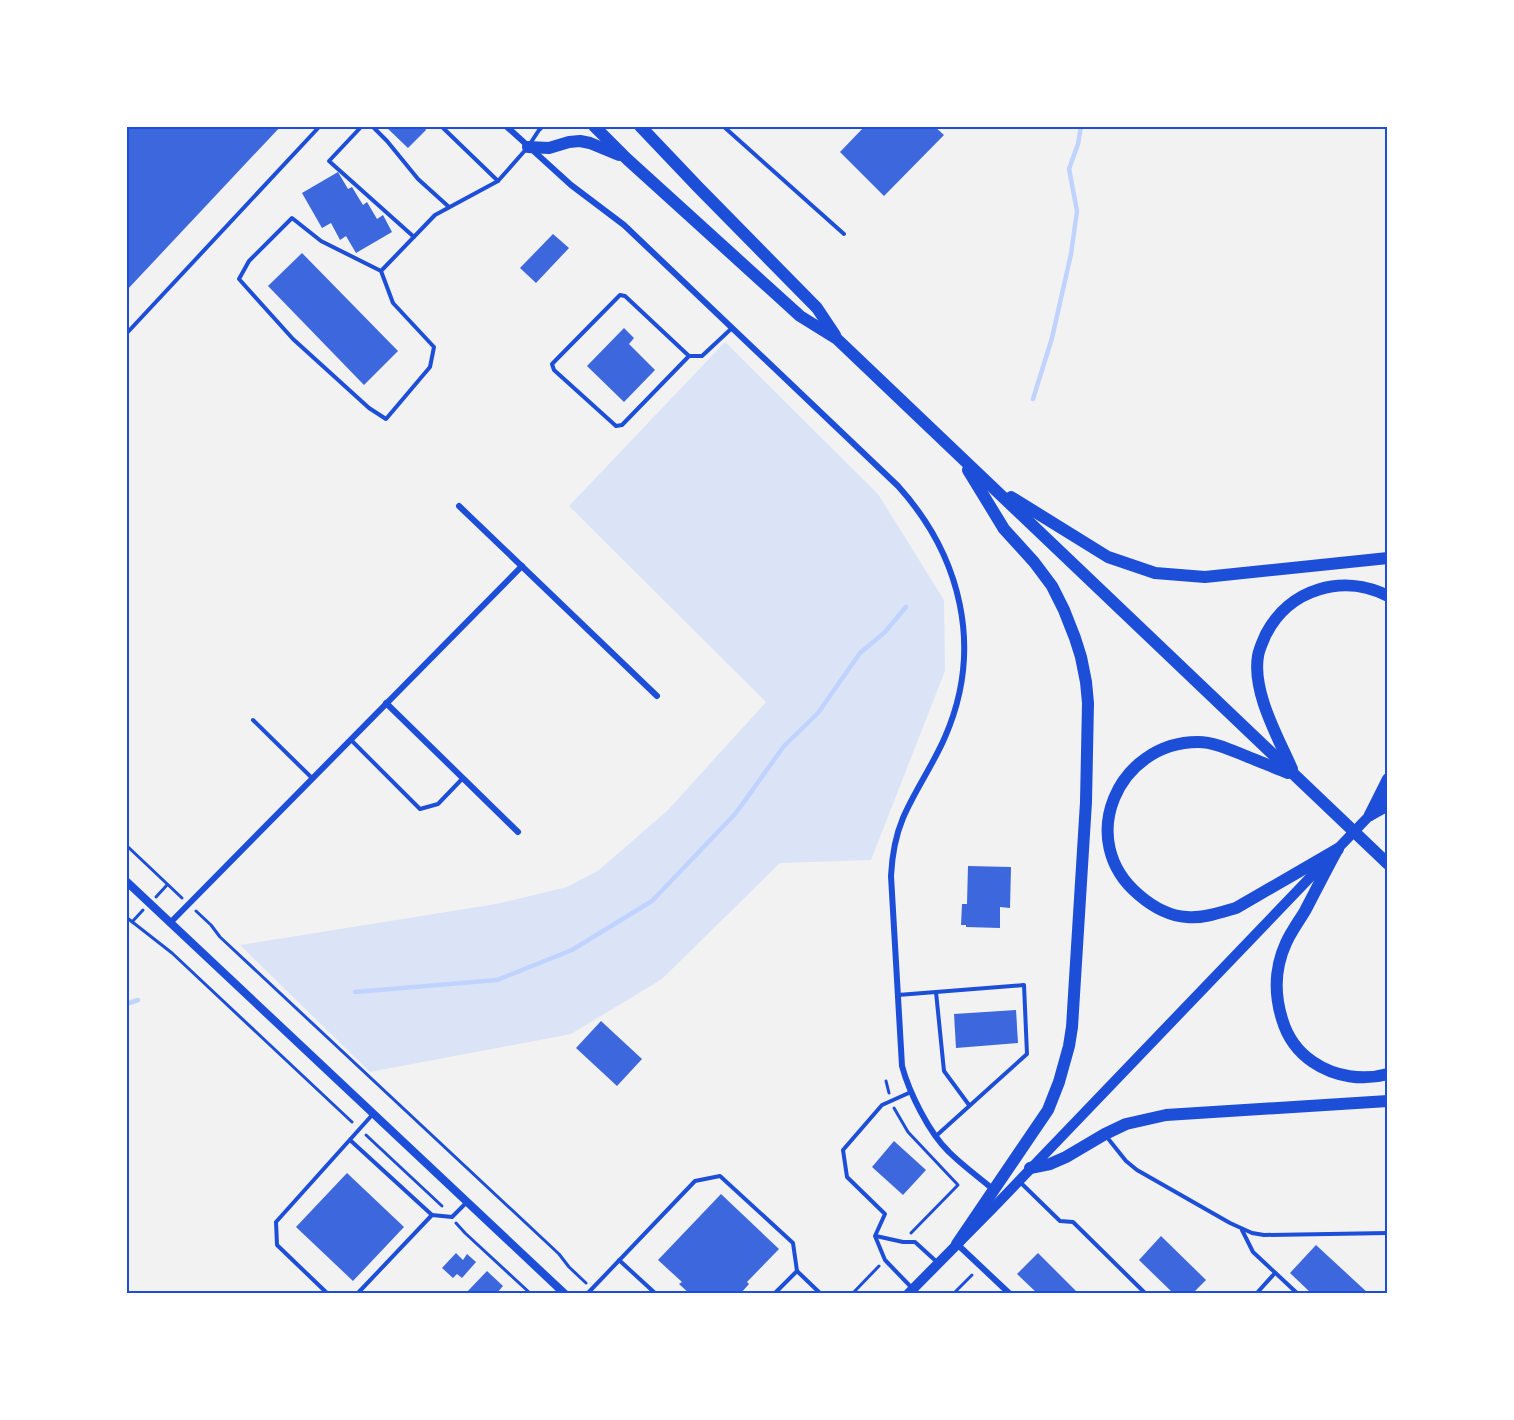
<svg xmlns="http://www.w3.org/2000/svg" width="1514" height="1420" viewBox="0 0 1514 1420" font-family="'Archivo Narrow',sans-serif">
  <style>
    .green { fill: #dbe4f7 }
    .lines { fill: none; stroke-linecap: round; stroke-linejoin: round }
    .stream { stroke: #bfd3fe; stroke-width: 4.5 }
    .building { fill: #3d67dc }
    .path { stroke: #1d4ed8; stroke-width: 3 }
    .service { stroke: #1d4ed8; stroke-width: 4 }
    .minor { stroke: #1d4ed8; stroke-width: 6 }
    .tertiary { stroke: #1d4ed8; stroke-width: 8 }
    .secondary { stroke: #1d4ed8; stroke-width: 9 }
    .primary { stroke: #1d4ed8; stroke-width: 10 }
    .trunk { stroke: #1d4ed8; stroke-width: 12 }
    .neatline { fill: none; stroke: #1d4ed8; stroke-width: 2 }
  </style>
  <rect width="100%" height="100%" fill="#f2f2f2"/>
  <path class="green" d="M 725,342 L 878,494 L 944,600 L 945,671 L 871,860 L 780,863 L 662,979 L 571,1034 L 370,1072 L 240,945 L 496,904 L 567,887 L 599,870 L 668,810 L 766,702 L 569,506 Z"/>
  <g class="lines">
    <g class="stream">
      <path d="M 1033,399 L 1052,338 L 1071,254 L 1077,211 L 1069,169 L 1078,144 L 1081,126"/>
      <path d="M 355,992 L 497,980 L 572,950 L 652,901 L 736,813 L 784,746 L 818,713 L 860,653 L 885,632 L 906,607"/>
      <path d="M 126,1004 L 138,1000"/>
    </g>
  </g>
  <g class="building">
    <path d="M 126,126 L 281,126 L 126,291 Z"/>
    <path d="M 385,126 L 427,126 L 425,128 L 426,130 L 408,148 Z"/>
    <path d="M 865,126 L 934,126 L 944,135 L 884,196 L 840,152 Z"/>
    <path d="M 338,172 L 348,189 L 352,187 L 363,205 L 367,202 L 377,219 L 383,215 L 392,232 L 356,253 L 346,236 L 340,240 L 331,223 L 322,228 L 302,193 Z"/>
    <path d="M 553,234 L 569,248 L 536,283 L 520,268 Z"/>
    <path d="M 302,253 L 398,351 L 364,385 L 268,286 Z"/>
    <path d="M 624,328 L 634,338 L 629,344 L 655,370 L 624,402 L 587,366 Z"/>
    <path d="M 968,866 L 1011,867 L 1010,908 L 1000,907 L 1000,928 L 966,927 L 966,925 L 961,925 L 962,904 L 967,904 Z"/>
    <path d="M 1016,1010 L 1018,1043 L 956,1048 L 954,1014 Z"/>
    <path d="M 601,1021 L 642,1059 L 617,1086 L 576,1048 Z"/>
    <path d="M 894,1141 L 926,1170 L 903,1195 L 872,1167 Z"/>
    <path d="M 347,1173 L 404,1227 L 353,1281 L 296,1227 Z"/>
    <path d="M 721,1194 L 779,1249 L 747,1282 L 749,1284 L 740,1294 L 690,1294 L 679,1284 L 682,1282 L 658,1260 Z"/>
    <path d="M 1161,1236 L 1206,1280 L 1192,1294 L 1174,1294 L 1139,1260 Z"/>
    <path d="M 1316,1245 L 1369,1294 L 1312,1294 L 1290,1273 Z"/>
    <path d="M 456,1253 L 463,1260 L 467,1254 L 476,1262 L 462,1278 L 457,1274 L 453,1278 L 442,1268 Z"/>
    <path d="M 1038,1253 L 1079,1294 L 1038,1294 L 1017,1274 Z"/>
    <path d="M 487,1271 L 503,1286 L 496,1294 L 465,1294 Z"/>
  </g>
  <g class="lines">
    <g class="path">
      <path d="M 126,845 L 182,898"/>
      <path d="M 156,897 L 167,885"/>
      <path d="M 196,911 L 211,925 L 220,937 L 559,1254 L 569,1267 L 586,1283"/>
      <path d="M 126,917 L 172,953 L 352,1122"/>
      <path d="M 132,922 L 143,910"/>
      <path d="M 886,1081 L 889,1093"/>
      <path d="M 894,1108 L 908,1132 L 958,1185 L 911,1233"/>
      <path d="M 366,1135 L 442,1206"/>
      <path d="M 456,1223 L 465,1233 L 531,1294"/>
      <path d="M 852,1294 L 879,1266"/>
      <path d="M 953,1294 L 972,1275"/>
    </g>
    <g class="service">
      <path d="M 362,126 L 329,161 L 414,237"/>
      <path d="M 372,126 L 387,141 L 418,179 L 449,207"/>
      <path d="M 441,126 L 498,181"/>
      <path d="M 723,126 L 844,234"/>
      <path d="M 381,271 L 321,241 L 292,218 L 249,261 L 239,279 L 293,339 L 369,408 L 386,419 L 430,367 L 434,347 L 393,303 L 381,271 L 435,215 L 498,181 L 528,147 L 539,130 L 543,126"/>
      <path d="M 126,334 L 320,126"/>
      <path d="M 689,356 L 625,296 L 620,295 L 552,364 L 554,370 L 616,426 L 622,425 L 689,356 L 702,356 L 732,328"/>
      <path d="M 253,720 L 312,778"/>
      <path d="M 351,740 L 420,809 L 438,804 L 462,779"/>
      <path d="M 936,992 L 944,1071 L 969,1105"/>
      <path d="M 898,995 L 1024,985 L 1027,1054 L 936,1136"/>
      <path d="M 911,1092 L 882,1105 L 843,1150 L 847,1177 L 885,1214 L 875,1236 L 885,1260 L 911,1287"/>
      <path d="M 1106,1136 L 1126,1161 L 1137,1170 L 1230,1223 L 1252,1233 L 1264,1235 L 1388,1233"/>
      <path d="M 350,1140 L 432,1215"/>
      <path d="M 1021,1183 L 1060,1221 L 1073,1222 L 1146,1294"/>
      <path d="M 1242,1230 L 1253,1252 L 1298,1294"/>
      <path d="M 876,1236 L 903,1242 L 915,1242 L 938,1263"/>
      <path d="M 619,1260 L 656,1294"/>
      <path d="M 328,1294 L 277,1245 L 276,1222 L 373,1114"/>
      <path d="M 357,1294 L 432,1215 L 452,1217 L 466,1203"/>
      <path d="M 587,1294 L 695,1181 L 720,1176 L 793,1243 L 797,1271 L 821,1294"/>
      <path d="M 774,1294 L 797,1271"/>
      <path d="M 1256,1294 L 1275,1273"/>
    </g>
    <g class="minor">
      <path d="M 506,126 L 571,185 L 624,225 L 898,486 C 961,556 984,648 945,737 C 933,765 915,790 903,818 C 895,837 892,856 891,876 L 902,1066 C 909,1092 929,1133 949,1152 C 963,1166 980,1178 995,1191"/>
      <path d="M 459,506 L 657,696"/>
      <path d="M 386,703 L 518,832"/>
      <path d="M 170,923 L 522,566"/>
      <path d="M 957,1244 L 1010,1294"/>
    </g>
    <path class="tertiary" d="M 126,881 L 565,1294"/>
    <path class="secondary" d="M 1376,809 L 1388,797"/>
    <path class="primary" d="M 908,1294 L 993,1208 L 1370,815"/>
    <g class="trunk">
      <path d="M 594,126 L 627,159 L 800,316 L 837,339 L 1388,864"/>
      <path d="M 640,126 L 698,187 L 817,308 L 835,335"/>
      <path d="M 528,147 L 549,148 L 569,142 L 580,141 L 590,143 L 619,155"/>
      <path d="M 1011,497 L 1108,557 L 1155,573 L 1205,577 L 1388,558"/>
      <path d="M 1292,769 C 1278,737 1252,692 1258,656 C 1259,649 1263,641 1266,634 C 1289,589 1343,573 1388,596"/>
      <path d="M 1288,773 C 1274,767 1260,762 1246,756 C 1231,750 1214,742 1198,742 C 1118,742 1074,841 1139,895 C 1153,907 1168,916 1187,917 C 1202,919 1222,912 1236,908 L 1338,849"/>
      <path d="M 1370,815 L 1388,779"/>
      <path d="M 1370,815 L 1388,805"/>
      <path d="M 1337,850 C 1326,870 1316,890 1305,911 C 1299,921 1291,932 1286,943 C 1275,967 1274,993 1282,1019 C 1287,1036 1298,1052 1313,1062 C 1335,1077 1363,1081 1388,1074"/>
      <path d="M 1030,1168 L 1050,1164 L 1066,1157 L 1105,1134 L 1126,1124 L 1166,1115 L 1388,1101"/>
      <path d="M 957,1244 L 1048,1110 L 1059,1082 L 1069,1046 L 1072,1027 L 1086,802 L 1088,703 L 1086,682 L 1081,657 L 1075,638 L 1064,610 L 1052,586 L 1034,562 L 1004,529 L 968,470"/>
    </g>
  </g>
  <rect width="1514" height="1420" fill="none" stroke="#ffffff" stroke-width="255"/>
  <rect x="128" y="128" width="1258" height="1164" class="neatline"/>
</svg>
